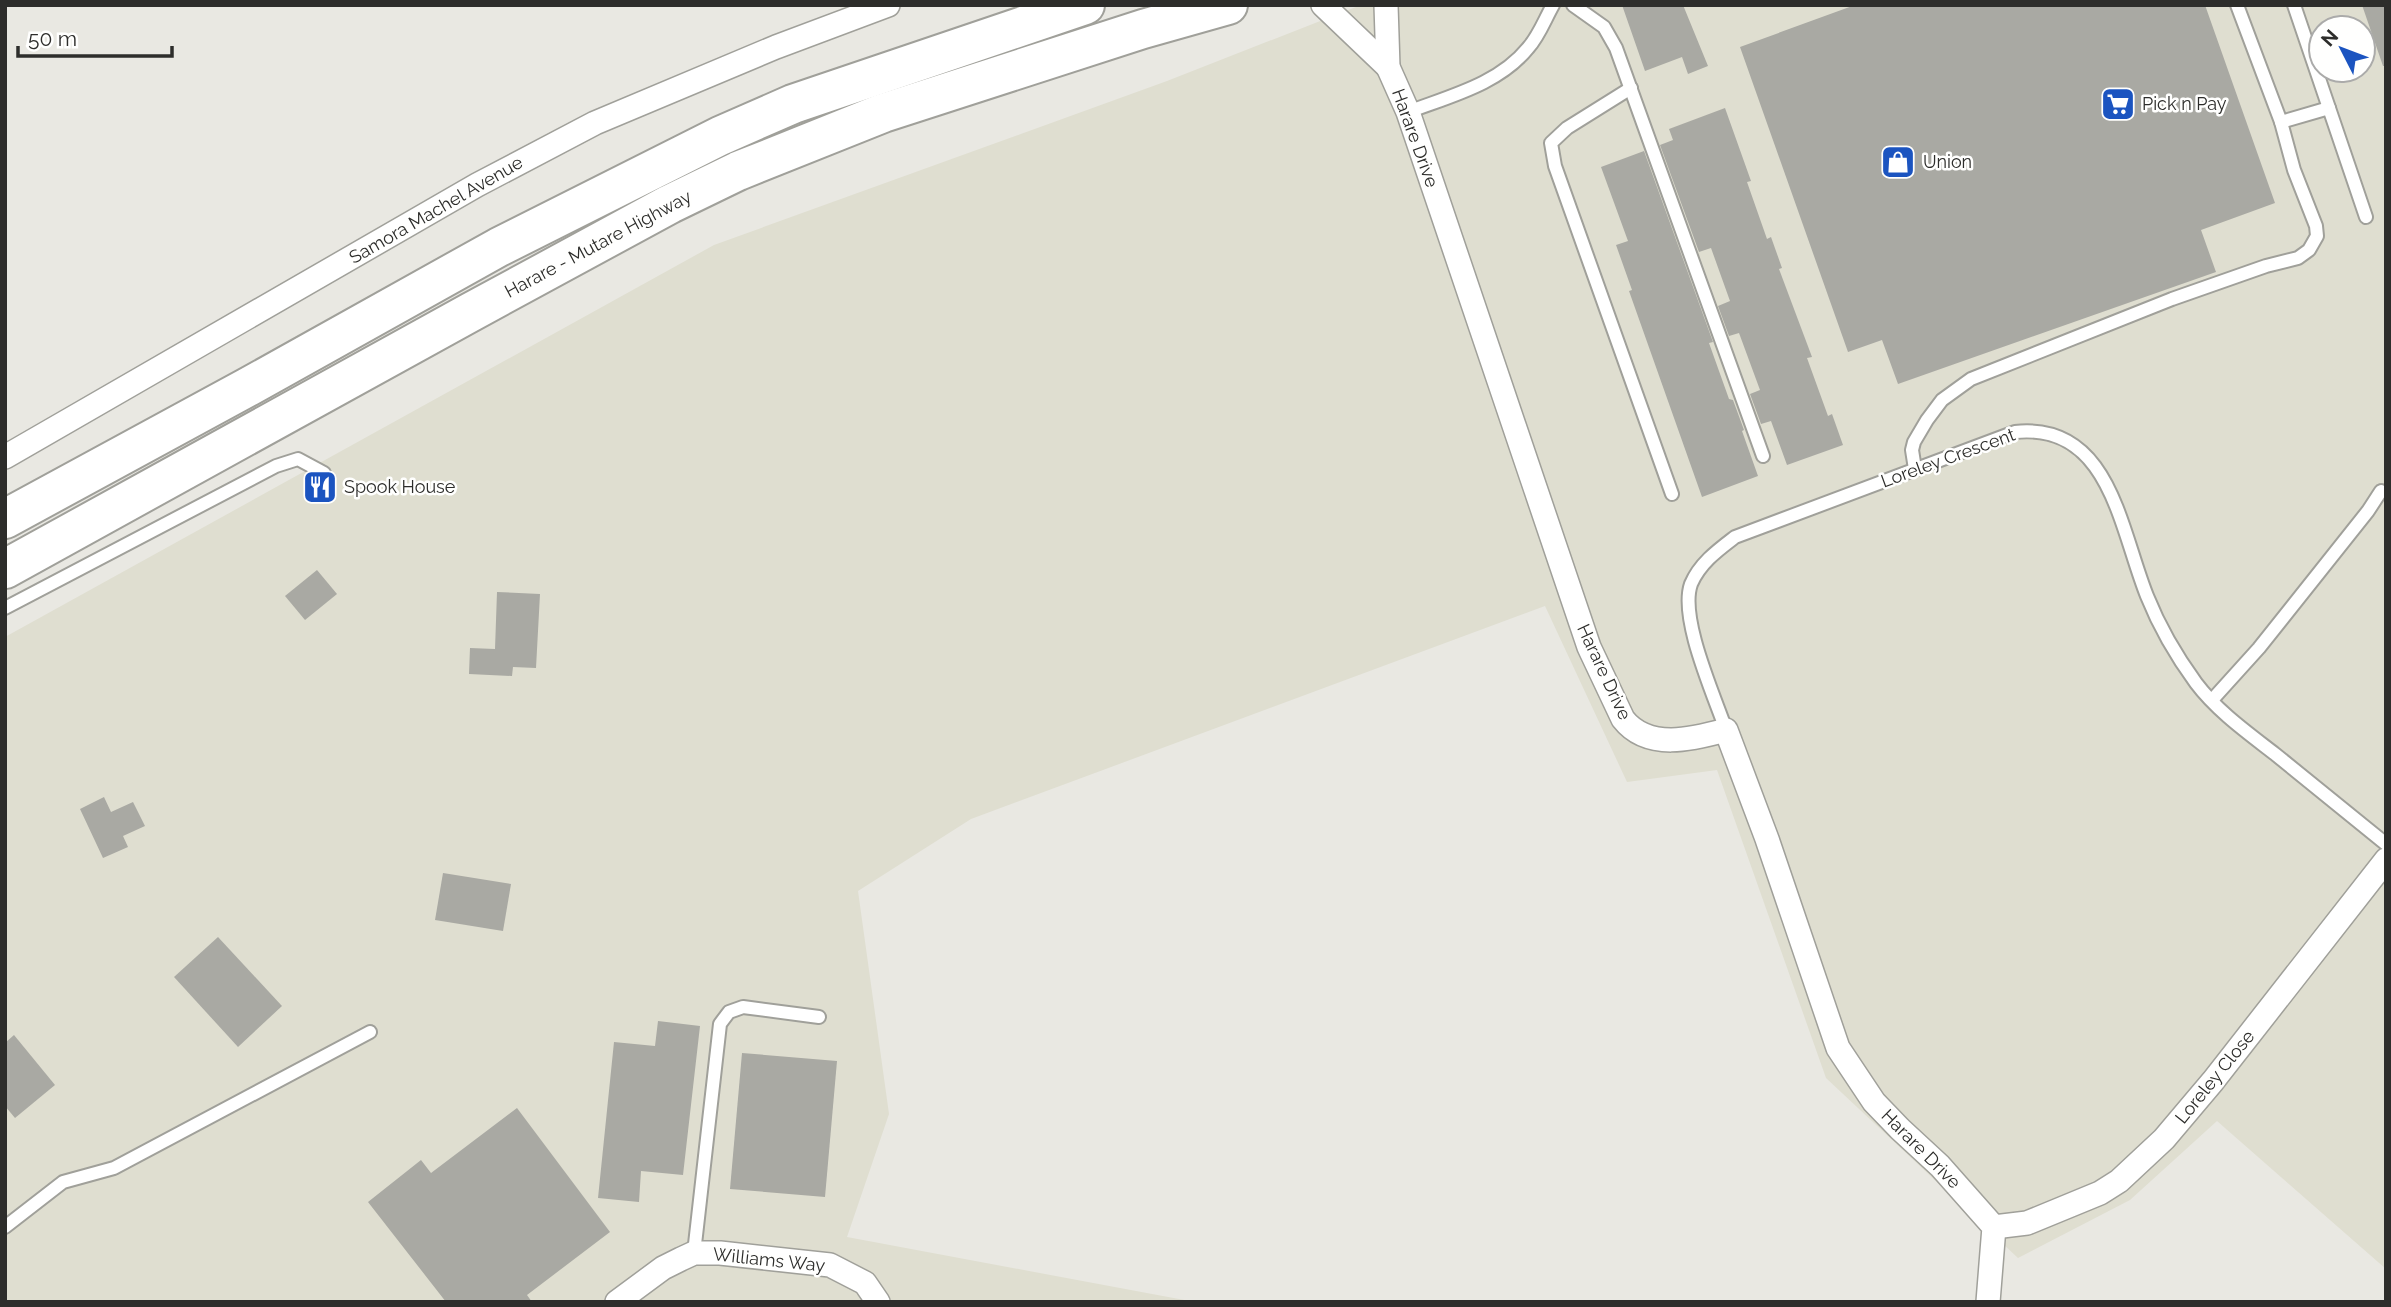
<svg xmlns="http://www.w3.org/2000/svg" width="2391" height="1307" viewBox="0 0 2391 1307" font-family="Raleway,sans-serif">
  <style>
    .built { fill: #dfded0; fill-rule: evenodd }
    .building { fill: #a9a9a3 }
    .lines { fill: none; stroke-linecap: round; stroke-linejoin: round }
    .lane-casing { stroke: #a0a09a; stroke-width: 16 }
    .street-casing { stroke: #a0a09a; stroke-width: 26 }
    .highway-casing { stroke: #a0a09a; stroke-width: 42 }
    .lane { stroke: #fff; stroke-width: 12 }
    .street { stroke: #fff; stroke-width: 23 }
    .highway { stroke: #fff; stroke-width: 38 }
    .labels { text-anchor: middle; stroke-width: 5; stroke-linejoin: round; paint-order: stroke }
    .poi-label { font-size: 18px; fill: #2d2d2b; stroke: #fffffe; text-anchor: start }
    .street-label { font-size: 18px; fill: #2d2d2b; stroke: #fffffe }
  </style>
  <rect width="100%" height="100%" fill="#e9e8e2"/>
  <path class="built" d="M 1361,5 L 2386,5 L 2386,1269 L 2217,1121 L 2130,1200 L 2018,1258 L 1826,1078 L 1717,770 L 1627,782 L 1545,606 L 971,819 L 858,891 L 889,1114 L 847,1237 L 1195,1302 L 5,1302 L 5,637 L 714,245 L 1167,81 ZM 2321,28 L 2363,28 L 2363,70 L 2321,70 Z"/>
  <g class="building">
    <path d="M 1622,5 L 1683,5 L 1708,66 L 1688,74 L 1682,57 L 1645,71 Z"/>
    <path d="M 1855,5 L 2205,5 L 2275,203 L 2201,230 L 2216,272 L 1898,384 L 1882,340 L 1848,352 L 1740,47 Z"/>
    <path d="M 2362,5 L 2386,5 L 2386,66 L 2383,66 Z"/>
    <path d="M 1725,108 L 1751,181 L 1747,182 L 1767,239 L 1771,237 L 1782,268 L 1779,269 L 1812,357 L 1807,358 L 1828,416 L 1832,414 L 1843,445 L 1787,465 L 1771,421 L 1761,424 L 1750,394 L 1760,390 L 1739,333 L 1729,336 L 1718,306 L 1730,301 L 1711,248 L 1699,252 L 1660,145 L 1673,140 L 1669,129 Z"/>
    <path d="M 1644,151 L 1713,342 L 1709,343 L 1729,399 L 1733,400 L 1744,430 L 1742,431 L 1758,476 L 1702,497 L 1629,291 L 1632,290 L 1616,245 L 1628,241 L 1601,167 Z"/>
    <path d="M 317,570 L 337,594 L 305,620 L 285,596 Z"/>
    <path d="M 497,592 L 540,594 L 536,668 L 513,667 L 512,676 L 469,674 L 470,648 L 495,649 Z"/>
    <path d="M 104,797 L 111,812 L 133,802 L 145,826 L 123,836 L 128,847 L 103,858 L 80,809 Z"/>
    <path d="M 443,873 L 511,884 L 503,931 L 435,920 Z"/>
    <path d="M 218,937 L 282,1006 L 238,1047 L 174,977 Z"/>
    <path d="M 658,1021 L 700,1026 L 683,1175 L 641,1171 L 639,1202 L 598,1198 L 614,1042 L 655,1046 Z"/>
    <path d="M 14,1035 L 55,1085 L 15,1118 L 5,1106 L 5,1043 Z"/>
    <path d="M 742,1053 L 837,1061 L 825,1197 L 730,1189 Z"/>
    <path d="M 517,1108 L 610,1232 L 527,1295 L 532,1302 L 446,1302 L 368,1202 L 421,1160 L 431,1173 Z"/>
  </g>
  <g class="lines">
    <g class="lane-casing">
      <g id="lane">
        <path d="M 1573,5 L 1604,27 L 1616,48 L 1763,456"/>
        <path d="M 2294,5 L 2366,217"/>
        <path d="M 1631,88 L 1567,128 L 1551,143 L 1555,166 L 1672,494"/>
        <path d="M 1408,112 C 1450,96 1499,84 1528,48 C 1539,36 1545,19 1553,5"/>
        <path d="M 2281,122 L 2329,108"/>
        <path d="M 1915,469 L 1912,450 L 1914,442 L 1927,420 L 1942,400 L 1971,379 L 2172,299 L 2266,266 L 2298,258 L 2309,250 L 2317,236 L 2316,226 L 2294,170 L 2281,122 L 2237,5"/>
        <path d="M 5,608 L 276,466 L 298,459 L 324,473"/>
        <path d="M 2212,700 L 2259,648 L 2368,511 L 2381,491"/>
        <path d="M 1726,730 C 1714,695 1679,618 1691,584 C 1700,563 1718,550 1735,537 L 2015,432 C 2110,422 2120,529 2147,596 C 2159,626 2177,657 2196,683 C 2217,711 2248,733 2275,754 C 2312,784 2349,814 2386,844"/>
        <path d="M 5,1227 L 63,1182 L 114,1168 L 370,1032"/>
        <path d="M 694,1253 L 720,1024 L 729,1012 L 743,1007 L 819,1017"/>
      </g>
    </g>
    <g class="street-casing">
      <g id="street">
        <path d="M 1323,5 L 1388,67"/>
        <path d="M 1386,5 L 1388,67 L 1408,112 L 1589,647 L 1623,719 C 1648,751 1693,739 1726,730 L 1767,839 L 1838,1048 L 1874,1102 L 1900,1129 L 1940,1166 L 1994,1227 L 1988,1302"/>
        <path d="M 5,457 L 477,185 L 595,123 L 776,47 L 888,5"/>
        <path d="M 1994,1227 L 2027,1223 L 2100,1193 L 2119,1181 L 2164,1139 L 2213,1081 L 2386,860"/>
        <path d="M 617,1302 L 663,1268 L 681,1259 L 694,1253 L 720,1253 L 830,1265 L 865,1283 L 878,1302"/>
      </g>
    </g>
    <g class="highway-casing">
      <g id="highway">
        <path d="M 5,519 L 248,387 L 499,247 L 720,136 L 793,104 L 1085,5"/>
        <path d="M 5,569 L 471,312 L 670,204 L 738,171 L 883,113 L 1143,29 L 1228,5"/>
      </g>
    </g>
    <use href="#lane" class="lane"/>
    <use href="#street" class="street"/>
    <use href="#highway" class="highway"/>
  </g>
  <defs>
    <g id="supermarket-square" transform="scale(1.75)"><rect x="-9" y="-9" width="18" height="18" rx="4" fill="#1b54c0" stroke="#fffffe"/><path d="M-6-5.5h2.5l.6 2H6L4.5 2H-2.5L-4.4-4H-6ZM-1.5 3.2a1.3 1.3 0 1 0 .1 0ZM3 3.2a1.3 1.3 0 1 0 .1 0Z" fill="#fff"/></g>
    <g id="shop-square" transform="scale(1.75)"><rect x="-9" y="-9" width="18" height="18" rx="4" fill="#1b54c0" stroke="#fffffe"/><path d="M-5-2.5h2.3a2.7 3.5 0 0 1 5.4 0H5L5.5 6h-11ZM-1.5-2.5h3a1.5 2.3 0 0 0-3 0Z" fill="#fff"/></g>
    <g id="restaurant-square" transform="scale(1.75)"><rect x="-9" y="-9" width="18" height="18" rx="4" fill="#1b54c0" stroke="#fffffe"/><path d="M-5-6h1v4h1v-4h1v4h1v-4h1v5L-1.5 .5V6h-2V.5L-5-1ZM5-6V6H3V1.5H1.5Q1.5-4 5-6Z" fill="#fff"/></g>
  </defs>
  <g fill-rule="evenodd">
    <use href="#supermarket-square" x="2118" y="104"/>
    <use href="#shop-square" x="1898" y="162"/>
    <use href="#restaurant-square" x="320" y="487"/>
  </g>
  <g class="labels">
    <g class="poi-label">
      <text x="2142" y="110">Pick n Pay</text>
      <text x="1923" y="168">Union</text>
      <text x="344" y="493">Spook House</text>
    </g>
    <g class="street-label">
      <text transform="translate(1415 138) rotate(70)" y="6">Harare Drive</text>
      <text transform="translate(436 210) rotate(-30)" y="6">Samora Machel Avenue</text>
      <text transform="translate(598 244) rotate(-28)" y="6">Harare - Mutare Highway</text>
      <text transform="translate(1948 458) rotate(-20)" y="6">Loreley Crescent</text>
      <text transform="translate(1604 672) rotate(65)" y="6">Harare Drive</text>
      <text transform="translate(2215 1077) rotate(-51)" y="6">Loreley Close</text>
      <text transform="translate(1921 1149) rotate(45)" y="6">Harare Drive</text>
      <text transform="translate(769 1260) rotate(6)" y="6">Williams Way</text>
    </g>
  </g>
  <rect width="2391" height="1307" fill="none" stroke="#2d2d2b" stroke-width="14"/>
  <g transform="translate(2342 49) rotate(312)"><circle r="33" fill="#fffffe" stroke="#ababaa" stroke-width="2"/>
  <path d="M0-5L12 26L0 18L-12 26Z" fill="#1b54c0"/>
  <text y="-10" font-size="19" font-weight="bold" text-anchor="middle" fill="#2d2d2b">N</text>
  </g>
  <path d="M18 46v10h154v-10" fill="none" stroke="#2d2d2b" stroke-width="3.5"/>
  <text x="28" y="46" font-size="21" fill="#2d2d2b" stroke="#fffffe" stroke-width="5" paint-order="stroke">50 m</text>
</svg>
